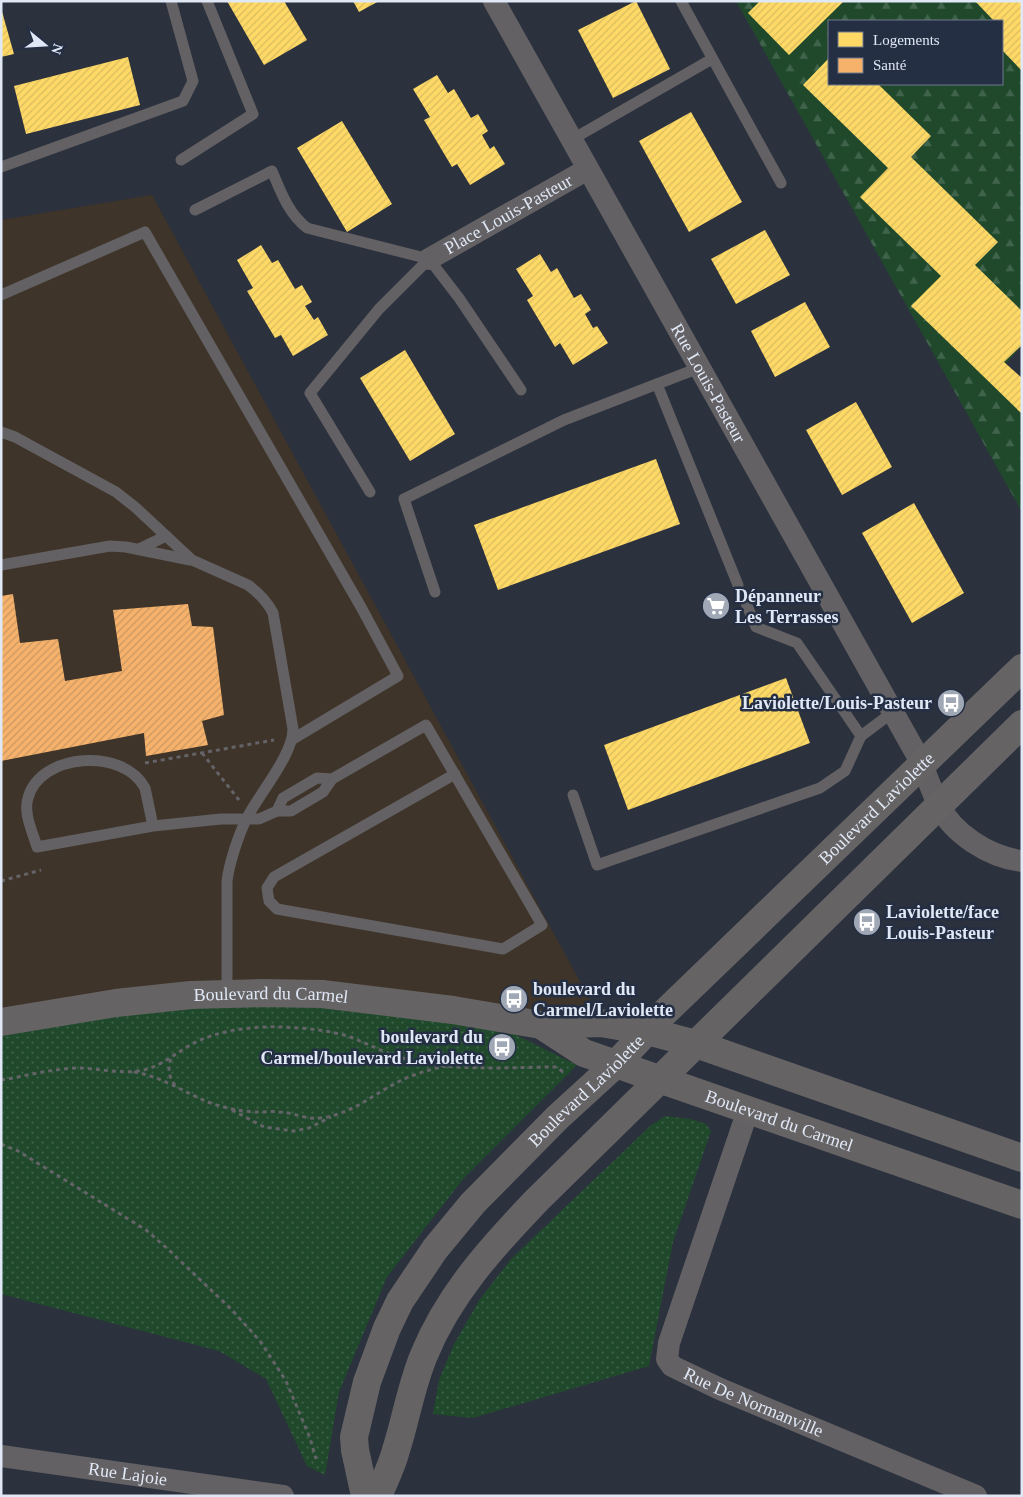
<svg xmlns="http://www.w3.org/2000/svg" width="1023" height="1497" viewBox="0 0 1023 1497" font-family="'Times New Roman',serif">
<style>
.medical{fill:#3e3429}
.grass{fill:url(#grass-dots)}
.forest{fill:url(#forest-firs);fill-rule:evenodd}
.homes{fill:url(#homes-hatch)}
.health{fill:url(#health-hatch)}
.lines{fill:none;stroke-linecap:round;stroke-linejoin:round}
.path{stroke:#646368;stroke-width:3;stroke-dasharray:4 4;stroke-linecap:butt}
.lane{stroke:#636164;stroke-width:11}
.street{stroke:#636164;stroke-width:22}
.secondary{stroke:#666365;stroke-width:28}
.labels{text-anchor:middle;stroke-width:5;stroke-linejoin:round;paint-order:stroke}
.street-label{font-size:18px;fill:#e0e8f6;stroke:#242f44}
.poi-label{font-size:18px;font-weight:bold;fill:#e0e8f6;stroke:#242f44;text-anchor:start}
</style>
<defs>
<pattern id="grass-dots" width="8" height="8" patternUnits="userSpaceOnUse" patternTransform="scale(1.25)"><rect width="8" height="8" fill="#20492c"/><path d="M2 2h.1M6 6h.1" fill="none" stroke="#40634b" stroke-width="1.8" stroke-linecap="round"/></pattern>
<pattern id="forest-firs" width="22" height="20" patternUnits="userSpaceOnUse" patternTransform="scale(1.25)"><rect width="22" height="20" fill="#20492c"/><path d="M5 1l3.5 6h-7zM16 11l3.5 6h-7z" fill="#40634b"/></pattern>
<pattern id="homes-hatch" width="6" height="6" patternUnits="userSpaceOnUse" patternTransform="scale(1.25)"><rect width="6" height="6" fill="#ffd966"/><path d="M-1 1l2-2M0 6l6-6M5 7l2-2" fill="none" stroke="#d9bc60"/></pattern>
<pattern id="health-hatch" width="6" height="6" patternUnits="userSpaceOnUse" patternTransform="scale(1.25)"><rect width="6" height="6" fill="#f6b26b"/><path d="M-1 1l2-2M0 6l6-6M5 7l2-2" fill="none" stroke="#c99763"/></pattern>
</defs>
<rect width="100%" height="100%" fill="#2b313d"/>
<path class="medical" d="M 152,195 L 596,1011 L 494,1009 L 1,1020 L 1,220 Z"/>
<g class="grass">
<path d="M 309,1002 L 486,1020 L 577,1065 L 464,1178 L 387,1277 L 339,1392 L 325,1475 L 307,1466 L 266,1379 L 219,1351 L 1,1294 L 1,1034 L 203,1003 Z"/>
<path d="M 665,1116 L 691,1119 L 706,1124 L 711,1131 L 673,1242 L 649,1366 L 473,1418 L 433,1414 L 439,1380 L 454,1344 L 480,1299 L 511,1259 L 650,1126 Z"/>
</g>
<path class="forest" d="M 736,1 L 1022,1 L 1022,345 L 1005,365 L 1022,382 L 1022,512 ZM 829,21 L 1002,21 L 1002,84 L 829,84 Z"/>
<g class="homes">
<path d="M 227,1 L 284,1 L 307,40 L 264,65 Z"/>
<path d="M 353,1 L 379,1 L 359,12 Z"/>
<path d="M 636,1 L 670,69 L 613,98 L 578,30 Z"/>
<path d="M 760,1 L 844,1 L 789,55 L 748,13 Z"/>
<path d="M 975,1 L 1022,1 L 1022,71 L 1002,50 L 1002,21 L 994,21 Z"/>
<path d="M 1,8 L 14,54 L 1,57 Z"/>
<path d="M 128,57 L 140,105 L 26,134 L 14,86 Z"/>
<path d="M 829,58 L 829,84 L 878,84 L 931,136 L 911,157 L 998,242 L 975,265 L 1022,311 L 1022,345 L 1004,362 L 1022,378 L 1022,414 L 911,306 L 941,276 L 860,197 L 888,168 L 803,85 Z"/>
<path d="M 437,75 L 448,93 L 454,89 L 471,118 L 478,114 L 488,131 L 482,135 L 490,149 L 494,146 L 505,164 L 470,185 L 457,164 L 452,167 L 424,120 L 430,117 L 413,89 Z"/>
<path d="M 691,112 L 742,202 L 689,232 L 639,141 Z"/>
<path d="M 342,121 L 392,204 L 347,232 L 297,148 Z"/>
<path d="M 765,230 L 790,275 L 736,304 L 711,259 Z"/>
<path d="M 261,245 L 272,263 L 278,260 L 295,289 L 302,285 L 312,302 L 305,306 L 314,320 L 318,317 L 328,335 L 293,356 L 281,335 L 275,338 L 247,291 L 253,288 L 237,260 Z"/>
<path d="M 540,254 L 551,272 L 557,268 L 574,298 L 581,294 L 591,310 L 585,314 L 593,328 L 597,326 L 608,343 L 573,365 L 560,343 L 555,347 L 527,300 L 533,296 L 516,269 Z"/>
<path d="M 805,302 L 830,347 L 775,377 L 751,331 Z"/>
<path d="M 405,350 L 455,434 L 410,461 L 360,378 Z"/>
<path d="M 856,402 L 892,467 L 842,495 L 806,430 Z"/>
<path d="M 656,459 L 680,524 L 498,590 L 474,525 Z"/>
<path d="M 914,503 L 964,593 L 912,623 L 862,533 Z"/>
<path d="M 786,678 L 810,743 L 628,810 L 604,745 Z"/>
</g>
<path class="health" d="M 13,594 L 20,643 L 58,639 L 65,681 L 122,671 L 113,610 L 188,604 L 192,626 L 213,627 L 224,715 L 202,721 L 208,745 L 146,756 L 144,733 L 1,761 L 1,596 Z"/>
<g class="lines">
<g class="path">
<path d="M 202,753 L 239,800"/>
<path d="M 145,763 L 274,740"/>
<path d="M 1,881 L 41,870"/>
<path d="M 171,1059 C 167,1067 169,1078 175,1085"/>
<path d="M 134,1072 C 160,1076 184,1092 208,1102 C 224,1108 243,1112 260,1112 C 266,1112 273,1111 279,1112 C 293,1112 307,1120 320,1118 C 350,1115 371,1096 396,1083 C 411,1075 428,1070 446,1066"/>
<path d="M 1,1080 C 26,1076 51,1069 76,1068 C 98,1068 123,1075 144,1070 C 163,1065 177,1052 194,1043 C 219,1030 254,1026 282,1027 C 305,1028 329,1030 350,1037 C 369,1044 386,1054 406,1059 C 454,1072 507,1067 557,1067 L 563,1072"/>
<path d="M 232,1110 L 264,1127 L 294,1131 L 309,1128 L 331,1117"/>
<path d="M 1,1144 L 18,1151 L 146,1230 L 170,1251 L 232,1310 L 260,1341 L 286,1381 L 310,1438 L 316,1459"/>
</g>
<g class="lane">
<path d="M 681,1 L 781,183"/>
<path d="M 571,140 L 712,59"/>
<path d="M 181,160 L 253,114 L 207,1"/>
<path d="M 1,167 L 183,101 L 193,81 L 171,1"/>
<path d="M 195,210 L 272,171 C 281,192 288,213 307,228 L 429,259 L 459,298 L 521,390"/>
<path d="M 1,295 L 145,232 L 361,607 L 398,676 L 293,739"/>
<path d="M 699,368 L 657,384 L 738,585"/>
<path d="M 1,432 L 15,437 L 116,492 L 135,507 L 192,560 L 248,585 C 259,593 267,601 273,613 L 293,729 C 293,755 259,794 247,818 C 239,833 229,864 227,881 L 227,993"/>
<path d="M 370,492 L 310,393 L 379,309 L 429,259"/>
<path d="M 139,549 L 166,536"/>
<path d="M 1,565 L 110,546 L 126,547 L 190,560"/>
<path d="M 435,592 L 404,499 L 564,420 L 657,384"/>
<path d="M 743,596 L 756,627 L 797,643 L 861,736"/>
<path d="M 573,795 L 597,865 L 820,788 L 845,771 L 861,736 L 893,712"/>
<path d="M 277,811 L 283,798 L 317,778 L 332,779"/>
<path d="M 153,826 L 145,788 C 123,747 40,753 28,798 C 23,813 33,833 37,847 L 153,826 L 221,819 L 259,819 L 277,811 L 291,811 L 323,792 L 332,779 L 426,725 L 542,925 L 503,949 L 277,909 L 269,901 L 267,888 L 274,877 L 455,774"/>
</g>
<g class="street">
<path id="s1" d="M 494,1 L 922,764 C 927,777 932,791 938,804 C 953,834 989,857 1022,861"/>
<path id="s2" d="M 429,259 L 588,169"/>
<path id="s3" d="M 748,1110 L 669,1343 L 667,1359 L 672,1366 L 678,1369 L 720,1389 L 976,1496"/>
<path id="s4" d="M 1,1456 L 283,1496"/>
</g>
<g class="secondary">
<path id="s5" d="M 1,1022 L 116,1003 L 191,995 L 261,993 L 322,994 L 453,1010 L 541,1025 L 601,1023 L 647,1031 L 696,1044 L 1022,1158"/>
<path id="s6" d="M 541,1025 L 584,1053 L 1022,1205"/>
<path id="s7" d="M 365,1496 L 355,1450 L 354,1437 L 367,1382 L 387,1328 L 400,1301 L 435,1249 L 473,1203 L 558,1117 L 616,1064 L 661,1016 L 1022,668"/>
<path d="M 378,1496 C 384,1481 392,1466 396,1450 C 406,1419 411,1386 424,1355 C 449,1294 492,1247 537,1200 L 1022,724"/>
</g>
</g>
<defs>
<symbol id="supermarket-disc" viewBox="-11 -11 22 22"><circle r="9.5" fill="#a1a8b5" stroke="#242f44"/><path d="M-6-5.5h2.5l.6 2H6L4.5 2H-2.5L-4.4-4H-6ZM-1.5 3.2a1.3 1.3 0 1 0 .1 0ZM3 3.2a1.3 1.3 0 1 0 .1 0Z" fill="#fff"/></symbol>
<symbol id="bus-disc" viewBox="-11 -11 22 22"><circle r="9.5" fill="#a1a8b5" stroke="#242f44"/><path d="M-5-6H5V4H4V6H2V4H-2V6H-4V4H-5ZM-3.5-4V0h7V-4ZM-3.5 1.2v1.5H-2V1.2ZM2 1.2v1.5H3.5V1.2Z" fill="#fff"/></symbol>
</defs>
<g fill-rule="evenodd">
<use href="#supermarket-disc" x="700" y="590" width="32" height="32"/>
<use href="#bus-disc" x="935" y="687" width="32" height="32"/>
<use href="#bus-disc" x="851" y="906" width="32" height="32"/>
<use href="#bus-disc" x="498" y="983" width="32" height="32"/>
<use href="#bus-disc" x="486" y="1031" width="32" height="32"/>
</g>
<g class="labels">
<g class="street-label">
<text dy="6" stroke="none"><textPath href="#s2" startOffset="91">Place Louis-Pasteur</textPath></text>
<text dy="6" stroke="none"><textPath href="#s1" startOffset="438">Rue Louis-Pasteur</textPath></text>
<text dy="6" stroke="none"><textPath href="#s7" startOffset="891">Boulevard Laviolette</textPath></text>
<text dy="6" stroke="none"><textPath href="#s5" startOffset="272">Boulevard du Carmel</textPath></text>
<text dy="6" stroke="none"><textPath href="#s7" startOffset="486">Boulevard Laviolette</textPath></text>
<text dy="6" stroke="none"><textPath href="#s6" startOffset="258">Boulevard du Carmel</textPath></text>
<text dy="6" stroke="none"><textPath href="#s3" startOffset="360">Rue De Normanville</textPath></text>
<text dy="6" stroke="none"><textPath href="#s4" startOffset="128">Rue Lajoie</textPath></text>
</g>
<g class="poi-label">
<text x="735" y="602">Dépanneur<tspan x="735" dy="21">Les Terrasses</tspan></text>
<text x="932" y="709" text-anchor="end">Laviolette/Louis-Pasteur</text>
<text x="886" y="918">Laviolette/face<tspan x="886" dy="21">Louis-Pasteur</tspan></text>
<text x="533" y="995">boulevard du<tspan x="533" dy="21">Carmel/Laviolette</tspan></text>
<text x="483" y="1043" text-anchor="end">boulevard du<tspan x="483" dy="21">Carmel/boulevard Laviolette</tspan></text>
</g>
</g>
<rect width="1023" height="1497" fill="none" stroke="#e0e8f6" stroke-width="5"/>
<rect x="828" y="20" width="175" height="65" fill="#242f44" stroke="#6f798b"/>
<rect x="838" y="32" width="25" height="15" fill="#ffd966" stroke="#6f798b"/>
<text x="873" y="45" font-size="15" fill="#e0e8f6">Logements</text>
<rect x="838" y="58" width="25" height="15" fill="#f6b26b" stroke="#6f798b"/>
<text x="873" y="70" font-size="15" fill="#e0e8f6">Santé</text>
<g transform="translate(45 45) rotate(108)" stroke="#242f44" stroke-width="4" paint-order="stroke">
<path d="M0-4L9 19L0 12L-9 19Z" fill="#e0e8f6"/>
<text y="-8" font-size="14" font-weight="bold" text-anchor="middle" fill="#e0e8f6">N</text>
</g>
</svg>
